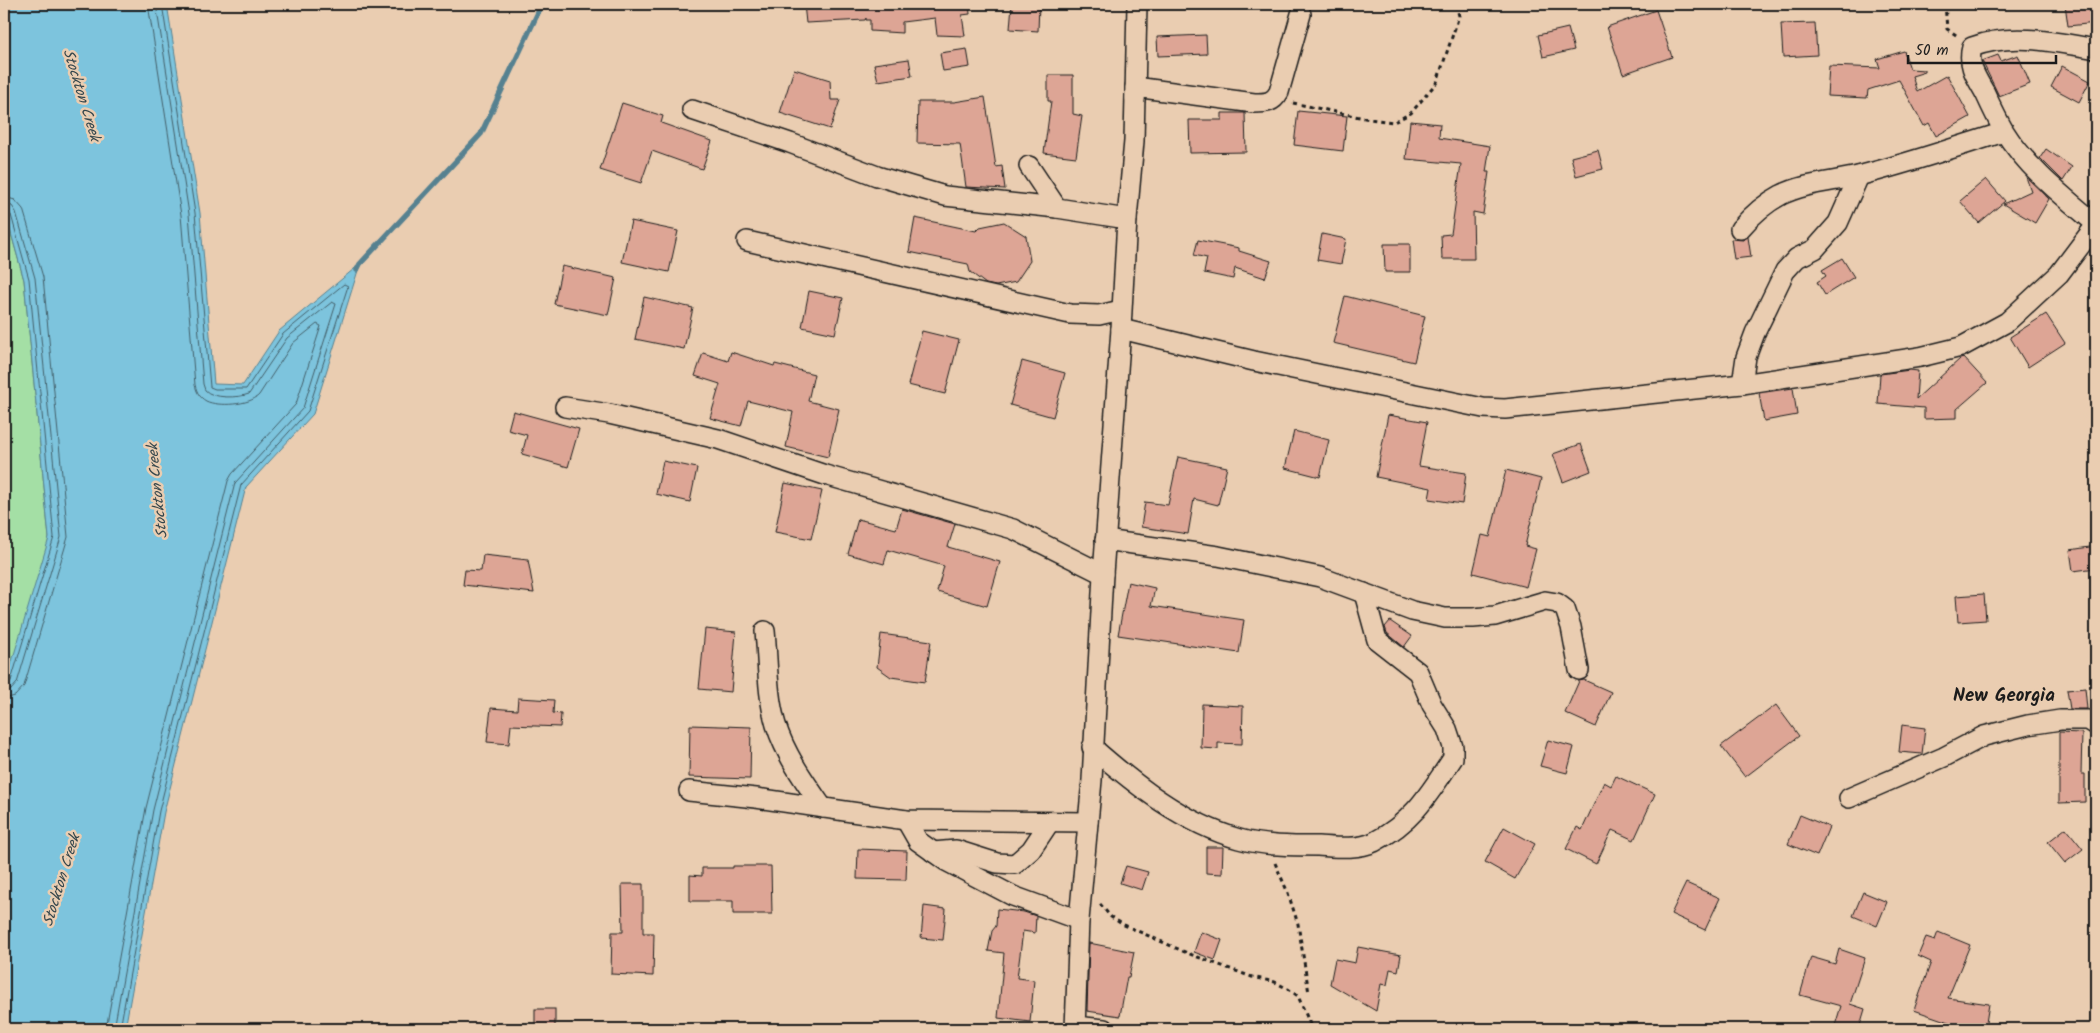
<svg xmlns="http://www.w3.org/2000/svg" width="2100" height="1033" viewBox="0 0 2100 1033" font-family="Kalam,sans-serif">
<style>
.green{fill:#a4dfa5;stroke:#607e60}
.water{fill:#7dc4dd;stroke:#568190}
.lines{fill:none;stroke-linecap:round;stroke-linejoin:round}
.shore{stroke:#435f69;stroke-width:1}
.stream{stroke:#568190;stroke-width:5.5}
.building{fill:#dda595;stroke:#1c1c1c}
.minor-casing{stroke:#1c1c1c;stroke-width:22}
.path{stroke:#1c1c1c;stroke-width:3;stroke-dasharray:4 4;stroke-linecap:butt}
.minor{stroke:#eacdb1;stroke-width:19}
.labels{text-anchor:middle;stroke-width:5;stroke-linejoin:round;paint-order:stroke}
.water-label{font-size:15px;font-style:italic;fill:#34464c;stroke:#eacdb1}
.district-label{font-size:19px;font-weight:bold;fill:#1c1c1c;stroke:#eacdb1}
</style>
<rect width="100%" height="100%" fill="#eacdb1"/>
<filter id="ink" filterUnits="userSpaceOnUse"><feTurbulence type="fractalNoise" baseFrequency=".02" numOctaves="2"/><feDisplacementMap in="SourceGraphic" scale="10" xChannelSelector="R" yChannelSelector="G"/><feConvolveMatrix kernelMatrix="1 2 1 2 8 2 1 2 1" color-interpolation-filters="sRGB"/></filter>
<g filter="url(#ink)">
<path class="green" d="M 4,208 L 24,280 L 49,538 L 4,735 Z"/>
<path class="water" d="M 4,4 L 167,4 L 200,213 L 214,384 L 243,385 L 279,331 L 360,264 L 313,414 L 246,487 L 164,812 L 125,1029 L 4,1029 L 4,688 L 49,538 L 24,280 L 4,208 Z"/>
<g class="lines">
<g class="shore">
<path d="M 4,197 L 15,200 L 23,209 L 43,277 L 68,537 L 24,686 L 15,696 L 4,699"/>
<path d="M 4,204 L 12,206 L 16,212 L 35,278 L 61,537 L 17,683 L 11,690 L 4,692"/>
<path d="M 4,211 L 8,212 L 11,215 L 29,279 L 54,537 L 11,681 L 8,685 L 4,685"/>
<path d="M 106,1029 L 146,808 L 228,481 L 232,474 L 296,404 L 321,326 L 317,324 L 293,343 L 259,395 C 250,405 218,407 206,401 C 199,397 197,392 195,385 L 181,215 L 148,4"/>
<path d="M 114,1029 L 153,810 L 235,483 L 303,408 L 336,304 L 332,302 L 287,338 L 249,394 C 238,398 213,399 205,390 L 203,384 L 189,214 L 156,4"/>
<path d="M 120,1029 L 159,811 L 241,485 L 308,411 L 348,286 L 344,284 L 283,334 L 246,389 L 215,389 L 210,387 L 195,213 L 162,4"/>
</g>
<path class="stream" d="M 357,270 L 360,264 L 481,134 L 542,4"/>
</g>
<g class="building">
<path d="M 804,4 L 969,4 L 970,14 L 962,15 L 965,36 L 937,35 L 935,18 L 902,22 L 902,33 L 870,31 L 870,20 L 866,20 L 866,18 L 865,20 L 806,23 Z"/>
<path d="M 1012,4 L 1039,4 L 1038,31 L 1010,29 Z"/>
<path d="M 2065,4 L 2096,4 L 2096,23 L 2068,26 Z"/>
<path d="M 1656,10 L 1672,57 L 1623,74 L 1607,27 Z"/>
<path d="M 1815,23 L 1817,55 L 1783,57 L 1781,24 Z"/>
<path d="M 1568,28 L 1574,50 L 1543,57 L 1538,35 Z"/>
<path d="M 1206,35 L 1207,54 L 1158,56 L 1157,37 Z"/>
<path d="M 967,49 L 970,67 L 943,71 L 940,53 Z"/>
<path d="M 1904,51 L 1910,69 L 1925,70 L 1925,72 L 1912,76 L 1917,92 L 1947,75 L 1970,117 L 1936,136 L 1929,123 L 1924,126 L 1899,80 L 1868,90 L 1867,98 L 1827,96 L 1829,66 L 1880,68 L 1877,59 Z"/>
<path d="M 1998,55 L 2001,61 L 2018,55 L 2030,84 L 1999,96 L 1982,61 Z"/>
<path d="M 909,59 L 912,76 L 878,81 L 874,64 Z"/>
<path d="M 2062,66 L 2090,81 L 2079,102 L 2051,87 Z"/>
<path d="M 794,69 L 830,80 L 831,100 L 840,100 L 830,129 L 780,113 Z"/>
<path d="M 1048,75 L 1073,75 L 1073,114 L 1082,116 L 1076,157 L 1044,153 L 1051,101 L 1048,101 Z"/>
<path d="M 985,97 L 996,167 L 1002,166 L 1005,189 L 966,187 L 960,144 L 917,143 L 918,102 L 954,102 Z"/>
<path d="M 622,103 L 663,116 L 661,123 L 712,141 L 702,169 L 652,151 L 641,183 L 600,170 Z"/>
<path d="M 1298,111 L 1347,116 L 1343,151 L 1294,145 Z"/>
<path d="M 1222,113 L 1245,113 L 1246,152 L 1190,153 L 1189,120 L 1222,120 Z"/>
<path d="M 1410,121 L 1440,124 L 1439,138 L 1490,146 L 1486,172 L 1489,172 L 1483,214 L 1473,212 L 1474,259 L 1442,259 L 1441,235 L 1451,234 L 1461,164 L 1406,159 Z"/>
<path d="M 2046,149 L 2072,167 L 2063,181 L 2040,158 Z"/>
<path d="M 1598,150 L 1603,169 L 1576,176 L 1571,157 Z"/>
<path d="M 2026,177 L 2049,199 L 2035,223 L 2003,204 L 2031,191 Z"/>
<path d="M 1986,179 L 2005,201 L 1979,223 L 1960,201 Z"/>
<path d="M 915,218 L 976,231 L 980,227 L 1004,222 L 1026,236 L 1030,261 L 1016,282 L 996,286 L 986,284 L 970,272 L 968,264 L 909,252 Z"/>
<path d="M 631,221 L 678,231 L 669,272 L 622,262 Z"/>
<path d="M 1322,234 L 1346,239 L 1341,264 L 1317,260 Z"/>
<path d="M 1748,237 L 1751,257 L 1734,259 L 1731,239 L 1743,240 Z"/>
<path d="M 1198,240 L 1239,248 L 1239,251 L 1271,261 L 1265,278 L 1235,268 L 1233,279 L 1204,273 L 1207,258 L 1194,255 Z"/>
<path d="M 1384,244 L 1410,244 L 1410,272 L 1385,272 Z"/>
<path d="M 1842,258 L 1854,277 L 1825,295 L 1817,282 L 1826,276 L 1822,270 Z"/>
<path d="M 562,266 L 616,278 L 608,315 L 554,304 Z"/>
<path d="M 809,291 L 843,298 L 835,334 L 802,327 Z"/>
<path d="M 1345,296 L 1425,316 L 1414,362 L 1333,343 Z"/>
<path d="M 644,297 L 693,308 L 684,349 L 635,339 Z"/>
<path d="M 2046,314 L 2065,343 L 2028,367 L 2010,337 Z"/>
<path d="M 922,331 L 959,340 L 945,394 L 908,385 Z"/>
<path d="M 731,352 L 774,366 L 775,364 L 814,374 L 808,401 L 839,409 L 828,457 L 786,447 L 793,412 L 748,401 L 741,426 L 710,418 L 720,384 L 695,376 L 703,353 L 728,361 Z"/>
<path d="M 1964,358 L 1987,383 L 1957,409 L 1957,418 L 1924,419 L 1924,408 L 1878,404 L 1880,374 L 1910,370 L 1918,371 L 1916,399 L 1960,359 Z"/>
<path d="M 1022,361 L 1065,373 L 1053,417 L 1010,405 Z"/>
<path d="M 1793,388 L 1797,415 L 1764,421 L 1759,393 Z"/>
<path d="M 513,411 L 579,429 L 568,467 L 522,454 L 527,435 L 508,430 Z"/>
<path d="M 1388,415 L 1427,422 L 1419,466 L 1466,473 L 1462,504 L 1429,499 L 1431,488 L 1376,477 Z"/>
<path d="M 1294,431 L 1329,440 L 1320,477 L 1285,468 Z"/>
<path d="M 1581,444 L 1591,471 L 1563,482 L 1553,454 Z"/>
<path d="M 1178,457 L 1227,467 L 1218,505 L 1194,499 L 1188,534 L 1141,527 L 1145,502 L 1168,505 Z"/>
<path d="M 663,461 L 697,468 L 690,502 L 656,494 Z"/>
<path d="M 1506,470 L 1541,479 L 1525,546 L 1536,549 L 1526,587 L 1473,573 L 1482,535 L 1490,537 Z"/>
<path d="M 785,483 L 822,491 L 811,539 L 775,532 Z"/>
<path d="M 902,509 L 955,524 L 948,547 L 1000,562 L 987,606 L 937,592 L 944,566 L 888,550 L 884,564 L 848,554 L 858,519 L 896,529 Z"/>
<path d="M 2096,546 L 2096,568 L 2073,571 L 2070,550 Z"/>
<path d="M 483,555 L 528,560 L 534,593 L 463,585 L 465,570 L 481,571 Z"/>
<path d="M 1128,582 L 1155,588 L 1151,606 L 1244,620 L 1239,653 L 1118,635 Z"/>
<path d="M 1984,594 L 1986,620 L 1958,622 L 1956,596 Z"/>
<path d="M 1390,621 L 1412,636 L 1404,647 L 1387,633 L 1385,627 Z"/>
<path d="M 705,629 L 736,632 L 731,692 L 699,689 Z"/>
<path d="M 881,634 L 931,641 L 925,682 L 891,677 L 877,667 Z"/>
<path d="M 1584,680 L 1611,692 L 1596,727 L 1565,713 L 1579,681 Z"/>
<path d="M 2085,688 L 2087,709 L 2070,709 L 2067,690 Z"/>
<path d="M 518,698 L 554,700 L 553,713 L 561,714 L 560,727 L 511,725 L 509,744 L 487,742 L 491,708 L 517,710 Z"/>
<path d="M 1202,704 L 1243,706 L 1242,744 L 1218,743 L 1218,749 L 1201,748 Z"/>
<path d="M 1776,705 L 1799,736 L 1745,777 L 1721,746 Z"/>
<path d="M 690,725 L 751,727 L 750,779 L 689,777 Z"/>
<path d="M 1902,725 L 1925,728 L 1922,754 L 1899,752 Z"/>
<path d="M 2059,732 L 2082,733 L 2081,774 L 2085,774 L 2085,802 L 2059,803 Z"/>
<path d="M 1548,740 L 1574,747 L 1567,773 L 1540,766 Z"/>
<path d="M 1616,776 L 1655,794 L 1634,840 L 1612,830 L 1596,864 L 1566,849 L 1577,827 L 1582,830 L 1604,782 L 1611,786 Z"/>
<path d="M 1800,815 L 1829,827 L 1817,856 L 1788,844 Z"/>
<path d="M 1504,827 L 1535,844 L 1515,879 L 1485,862 Z"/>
<path d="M 2066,828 L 2083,849 L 2065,863 L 2048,842 Z"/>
<path d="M 1206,847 L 1223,847 L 1222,874 L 1206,873 Z"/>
<path d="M 858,849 L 907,851 L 906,880 L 857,879 Z"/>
<path d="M 733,866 L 771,866 L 772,914 L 733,914 L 733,901 L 690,901 L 690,875 L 702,876 L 702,868 L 733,868 Z"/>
<path d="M 1126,866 L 1148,872 L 1142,890 L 1120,883 Z"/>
<path d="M 1686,883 L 1720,898 L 1705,930 L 1671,914 Z"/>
<path d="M 622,884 L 643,884 L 643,933 L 654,933 L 653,976 L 611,974 L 612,932 L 623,932 Z"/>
<path d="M 1863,892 L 1887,902 L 1877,926 L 1853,916 Z"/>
<path d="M 924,906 L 946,909 L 943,940 L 921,938 Z"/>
<path d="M 997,909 L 1024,912 L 1036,916 L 1035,933 L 1023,931 L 1017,978 L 1034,980 L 1030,1022 L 998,1018 L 1004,953 L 988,951 L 992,931 L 996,926 Z"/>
<path d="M 1201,932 L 1222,940 L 1215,960 L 1194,952 Z"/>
<path d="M 1938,932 L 1970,945 L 1948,998 L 1989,1004 L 1985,1029 L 1956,1029 L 1957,1025 L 1914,1010 L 1931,962 L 1918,956 L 1926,937 L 1935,940 Z"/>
<path d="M 1089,943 L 1134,952 L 1129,977 L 1127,977 L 1120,1016 L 1087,1011 Z"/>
<path d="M 1358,947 L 1401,955 L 1398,971 L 1390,969 L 1387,985 L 1381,984 L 1376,1011 L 1330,984 L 1335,959 L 1355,963 Z"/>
<path d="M 1839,949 L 1865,958 L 1850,1004 L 1865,1009 L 1859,1029 L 1834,1029 L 1841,1006 L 1800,995 L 1811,957 L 1835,964 Z"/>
<rect x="535" y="1009" width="20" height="20"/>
</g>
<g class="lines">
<defs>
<g id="minor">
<path d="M 2096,49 C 2056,42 2011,32 1972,47 C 1967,65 1976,77 1985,93 C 1991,106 1997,119 2004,131 C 2027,168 2063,196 2096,224"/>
<path d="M 1135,99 L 1135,87 L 1254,103 C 1266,103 1273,103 1279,92 L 1301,14"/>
<path d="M 692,110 L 790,143 L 877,176 L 945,196 L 1057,208"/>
<path d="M 1029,166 L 1057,208 L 1127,219"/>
<path d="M 1740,229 C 1752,215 1764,204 1781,195 C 1805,183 1833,182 1858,176 C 1907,164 1956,147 2004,132"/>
<path d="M 747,241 L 1070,314 L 1099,315 L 1121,310"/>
<path d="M 1121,329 L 1254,361 L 1483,408 L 1505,409 L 1742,384 L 1920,357 L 1961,347 L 2007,322 L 2059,274 L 2096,225"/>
<path d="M 1742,384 L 1746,357 L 1755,333 L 1785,271 L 1797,258 L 1815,249 L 1838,223 L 1859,176"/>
<path d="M 565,407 L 609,414 L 718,439 L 825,475 L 1013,529 L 1103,574"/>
<path d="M 1105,540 L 1218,556 L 1320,577 L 1412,611 L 1445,618 L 1473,618 L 1495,616 L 1545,601 L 1557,603 L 1565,609 L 1571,627 L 1579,670"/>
<path d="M 765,631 C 768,662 767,695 776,725 C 786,756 805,782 823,808"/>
<path d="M 1092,747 C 1135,785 1183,823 1239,839 C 1264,846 1292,846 1318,846 C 1335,847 1357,850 1374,842 C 1413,822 1429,794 1453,758 L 1453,747 L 1447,729 L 1432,705 L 1418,672 L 1377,640 L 1364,593"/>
<path d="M 689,791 L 756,798 L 906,820 L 1088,822"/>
<path d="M 1849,798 L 1944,757 L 1984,736 L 2028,725 L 2060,720 L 2088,720 L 2096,725"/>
<path d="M 906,820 L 918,841 L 946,861 L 1013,896 L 1079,920"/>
<path d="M 933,852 L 956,850 L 997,863 L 1015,864 L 1031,850 L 1049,823"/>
<path d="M 1075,1026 L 1104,1029"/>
<path d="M 1075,1029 L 1079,920 L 1092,780 L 1103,574 L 1121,329 L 1127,219 L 1134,141 L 1137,4"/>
</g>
</defs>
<use href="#minor" class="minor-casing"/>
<g class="path">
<path d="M 1945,4 L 1947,29 L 1959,37"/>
<path d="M 1293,103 L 1369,119 L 1394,122 L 1411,113 L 1437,82 L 1459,16 L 1456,4"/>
<path d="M 1275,863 L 1288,893 L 1298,924 L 1309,993"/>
<path d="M 1100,904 L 1111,917 L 1122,924 L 1187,953 L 1252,977 L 1275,982 L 1288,989 L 1298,996 L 1312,1029"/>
</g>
<use href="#minor" class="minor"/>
</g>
</g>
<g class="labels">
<g class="water-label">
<text transform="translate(82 95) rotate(73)" y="5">Stockton Creek</text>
<text transform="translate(157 491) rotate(-96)" y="5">Stockton Creek</text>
<text transform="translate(61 880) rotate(-73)" y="5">Stockton Creek</text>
</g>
<g class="district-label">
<text x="2004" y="701">New Georgia</text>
</g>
</g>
<rect width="2100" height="1033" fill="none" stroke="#eacdb1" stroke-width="20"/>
<rect x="10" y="10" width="2080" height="1013" fill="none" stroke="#1c1c1c" stroke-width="2" filter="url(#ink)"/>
<path d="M1908 55v8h148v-8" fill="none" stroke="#1c1c1c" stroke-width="2.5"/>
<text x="1915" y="55" font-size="15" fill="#1c1c1c" stroke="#eacdb1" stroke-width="4" paint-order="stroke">50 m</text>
</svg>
